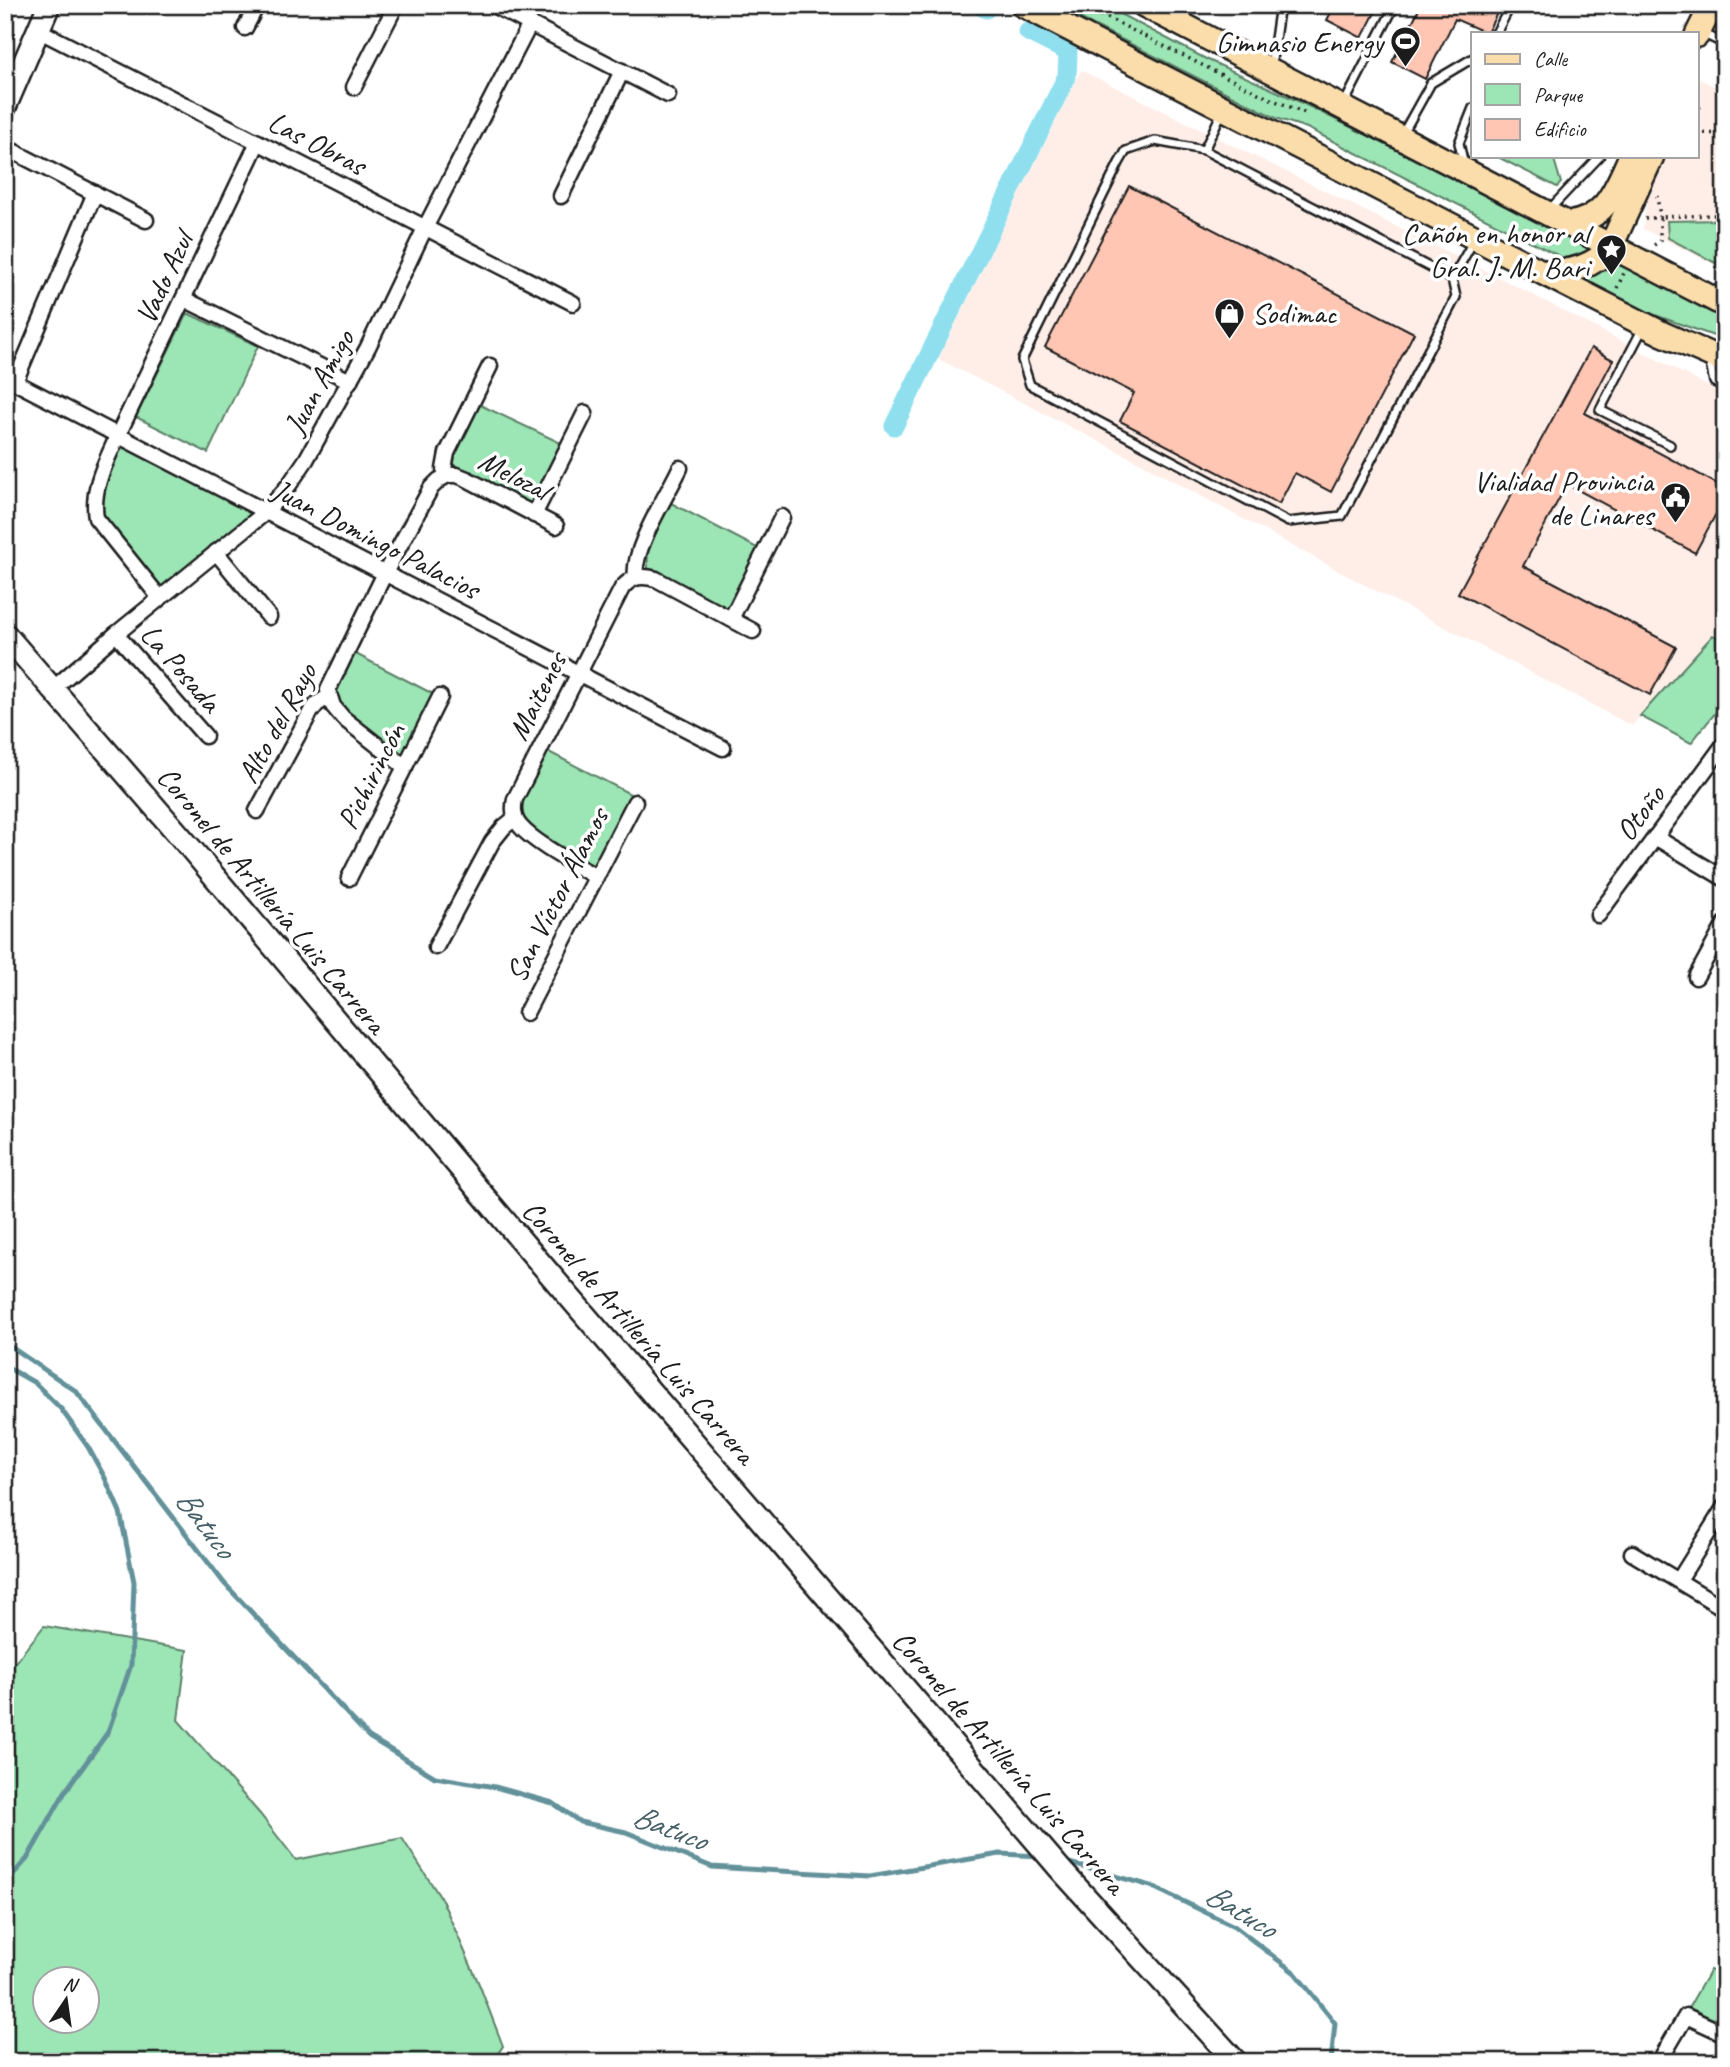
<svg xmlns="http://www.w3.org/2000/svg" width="1730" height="2067" viewBox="0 0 1730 2067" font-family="Caveat,sans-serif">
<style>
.built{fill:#ffeee8}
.green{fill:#9ce5b5;stroke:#5c8068;stroke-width:2;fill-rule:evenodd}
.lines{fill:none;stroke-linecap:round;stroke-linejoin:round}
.stream{stroke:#62919a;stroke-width:5}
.canal{stroke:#90dfee;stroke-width:19}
.building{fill:#ffc6b4;stroke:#1c1c1c;stroke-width:2}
.lane-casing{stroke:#1c1c1c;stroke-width:12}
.street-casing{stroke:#1c1c1c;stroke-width:19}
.secondary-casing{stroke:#1c1c1c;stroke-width:26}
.primary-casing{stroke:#1c1c1c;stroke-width:28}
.path{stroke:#1c1c1c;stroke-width:3.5;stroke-dasharray:2 5;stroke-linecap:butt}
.lane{stroke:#fff;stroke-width:7}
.street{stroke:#fff;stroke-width:14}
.secondary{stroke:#fff;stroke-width:21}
.primary{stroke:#fbddab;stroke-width:23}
.labels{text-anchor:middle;stroke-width:7;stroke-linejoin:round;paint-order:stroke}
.poi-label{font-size:30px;fill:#1c1c1c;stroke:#fff;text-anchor:end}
.street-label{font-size:30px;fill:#1c1c1c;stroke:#fff}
.water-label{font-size:32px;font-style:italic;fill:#456066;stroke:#fff}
</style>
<rect width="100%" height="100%" fill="#fff"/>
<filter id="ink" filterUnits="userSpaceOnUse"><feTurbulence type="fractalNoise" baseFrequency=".0143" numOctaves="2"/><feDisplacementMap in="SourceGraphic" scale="14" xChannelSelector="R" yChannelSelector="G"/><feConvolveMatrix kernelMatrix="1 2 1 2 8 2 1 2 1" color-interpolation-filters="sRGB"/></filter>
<g filter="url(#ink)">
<g class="built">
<path d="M 1081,70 L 1514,285 L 1725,395 L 1725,445 L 1713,466 L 1725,471 L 1725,620 L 1632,726 L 1344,574 L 1135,460 L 938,359 Z"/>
<path d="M 1700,79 L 1725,92 L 1725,270 L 1643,229 L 1647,198 L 1666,156 L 1697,156 L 1697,86 Z"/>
</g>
<g class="green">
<path d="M 1054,5 L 1103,5 L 1206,59 L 1298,101 L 1594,247 L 1567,260 L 1307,128 L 1276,118 Z"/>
<path d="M 1496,156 L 1553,156 L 1561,183 L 1557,187 Z"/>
<path d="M 1725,220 L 1725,268 L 1668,238 L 1667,221 Z"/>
<path d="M 1612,259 L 1725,317 L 1725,340 L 1613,300 L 1580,276 Z"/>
<path d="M 187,313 L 258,346 L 208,453 L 136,417 Z"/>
<path d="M 476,403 L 563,444 L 531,504 L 454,465 L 454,450 Z"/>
<path d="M 120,442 L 257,512 L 161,588 L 102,512 L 104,490 Z"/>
<path d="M 669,502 L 759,549 L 730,612 L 657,576 L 648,568 L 647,544 Z"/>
<path d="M 1713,635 L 1725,642 L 1725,701 L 1691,743 L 1640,716 Z"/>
<path d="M 350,651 L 437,696 L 404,762 L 346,716 L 333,697 Z"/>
<path d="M 545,750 L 634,796 L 595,871 L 523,824 L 519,806 Z"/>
<path d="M 44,1626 L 187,1650 L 178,1720 L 260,1814 L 296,1860 L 402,1838 L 442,1900 L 479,1984 L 503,2046 L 492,2062 L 5,2062 L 5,1675 ZM 46,1980 L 88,1980 L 88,2022 L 46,2022 Z"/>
<path d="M 1710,1970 L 1725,1977 L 1725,2030 L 1686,2012 Z"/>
</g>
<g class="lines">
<g class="stream">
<path d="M 5,1343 L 76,1391 L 224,1583 L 369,1737 L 435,1777 L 495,1787 L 553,1803 L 580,1822 L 626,1832 L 712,1867 L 870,1876 L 1000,1854 L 1042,1856"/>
<path d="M 5,1366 L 35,1383 L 61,1409 L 88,1447 L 105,1478 L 120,1512 L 134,1582 L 131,1665 L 108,1732 L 65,1792 L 27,1859 L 5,1883"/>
<path d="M 1062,1861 L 1151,1886 L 1234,1926 L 1295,1973 L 1335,2023 L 1331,2062"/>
</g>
<g class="canal">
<path d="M 979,5 L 986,9"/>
<path d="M 894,426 L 1067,76 L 1068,52 L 1028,32"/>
</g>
</g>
<g class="building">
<path d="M 1335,5 L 1379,5 L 1362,38 L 1327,20 Z"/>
<path d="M 1421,5 L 1501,5 L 1487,33 L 1455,19 L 1425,79 L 1392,62 Z"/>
<path d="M 1129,186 L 1414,333 L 1331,492 L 1295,473 L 1279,504 L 1120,421 L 1134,393 L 1045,347 Z"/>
<path d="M 1591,348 L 1613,360 L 1585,413 L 1725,488 L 1725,497 L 1695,553 L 1567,484 L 1523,566 L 1676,647 L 1650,695 L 1458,593 Z"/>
</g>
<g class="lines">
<defs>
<g id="lane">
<path d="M 1496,33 L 1511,5"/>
<path d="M 1702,33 L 1725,44"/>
<path d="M 1271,67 L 1279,11 L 1278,5"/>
<path d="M 1344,104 L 1395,5"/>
<path d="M 1402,135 L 1431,83 L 1473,58"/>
<path d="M 1155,141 L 1204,150 L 1452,279 L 1456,297 L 1342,516 L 1288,522 L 1030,385 L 1022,360 L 1119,163 L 1126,151 Z"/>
<path d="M 1204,150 L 1223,110"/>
<path d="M 1464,165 L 1459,143 L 1473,108"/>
<path d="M 1550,209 L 1600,156"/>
<path d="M 1452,279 L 1474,240"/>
<path d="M 1643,328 L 1600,410 L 1670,445"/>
<path d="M 1709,359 L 1714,382 L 1725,387"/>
</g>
<g id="street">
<path d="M 493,5 L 668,95"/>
<path d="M 245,28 L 257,5"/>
<path d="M 38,30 L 573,303"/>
<path d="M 354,87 L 396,5"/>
<path d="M 5,147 L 146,220"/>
<path d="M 561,196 L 622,71"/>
<path d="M 184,299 L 350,381"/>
<path d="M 5,377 L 723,748"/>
<path d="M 15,382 L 95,193"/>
<path d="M 448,475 L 457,475 L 467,479 L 556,526"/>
<path d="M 448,475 L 444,469 L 447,453 L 490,366"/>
<path d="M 534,515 L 585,413"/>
<path d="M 216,552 L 269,617"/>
<path d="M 636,577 C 631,551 668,494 680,468"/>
<path d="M 160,598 L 96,518 C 91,488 106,462 118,435 L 258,142"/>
<path d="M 731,619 L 782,517"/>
<path d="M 116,634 L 205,736"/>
<path d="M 54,688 L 116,634 L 266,512 L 289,485 L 306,460 L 368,347 L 425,228 L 530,24"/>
<path d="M 405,767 L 343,718 L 333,706 L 328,690 L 385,573 L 431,488 L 439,480 L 448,475"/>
<path d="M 257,811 L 310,713 L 317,704 L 328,697"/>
<path d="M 1655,837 L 1725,879"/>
<path d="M 596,877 C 576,865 534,843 520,826 C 513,818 513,808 515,799 L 622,588 C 632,576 642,575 656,579 L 753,631"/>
<path d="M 349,878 L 440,697"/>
<path d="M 1598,915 L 1725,743"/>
<path d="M 436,947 L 492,842 L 504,827 L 515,818"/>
<path d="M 1696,977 L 1725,924"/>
<path d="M 526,1013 L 635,802"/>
<path d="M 1632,1553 L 1725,1609"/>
<path d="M 1679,1580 L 1725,1506"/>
<path d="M 1659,2062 L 1686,2016 L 1725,2034"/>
</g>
<g id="secondary">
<path d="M 5,107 L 49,5"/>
<path d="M 5,634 L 193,851 L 530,1251 L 1060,1869 L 1236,2062"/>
</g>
<g id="primary">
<path d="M 1023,5 L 1569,286 L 1663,334 L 1725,361"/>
<path d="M 1144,5 L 1725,305"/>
<path d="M 1697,35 L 1712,5"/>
<path d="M 1568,224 C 1607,219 1616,188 1631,156"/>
<path d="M 1544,273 C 1570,272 1594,268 1611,246 L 1652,156"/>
</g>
</defs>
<use href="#lane" class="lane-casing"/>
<use href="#street" class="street-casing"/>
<use href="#secondary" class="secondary-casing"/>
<use href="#primary" class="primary-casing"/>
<g class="path">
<path d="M 1082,5 L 1266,97 L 1305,113"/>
<path d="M 1697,102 L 1701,104 L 1697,114"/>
<path d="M 1697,133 L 1725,134"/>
<path d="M 1645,219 L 1660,217 L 1657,196"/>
<path d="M 1654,245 L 1660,241 L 1660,217 L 1715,215"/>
<path d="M 1617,288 L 1624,273"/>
</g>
<use href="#lane" class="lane"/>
<use href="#street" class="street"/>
<use href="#secondary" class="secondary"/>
<use href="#primary" class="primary"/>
</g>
</g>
<defs>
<symbol id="stadium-pin" viewBox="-11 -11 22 30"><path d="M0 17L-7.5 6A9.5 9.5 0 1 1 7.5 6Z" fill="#1c1c1c" stroke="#fff"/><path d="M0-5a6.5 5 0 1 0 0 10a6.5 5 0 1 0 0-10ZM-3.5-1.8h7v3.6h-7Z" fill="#fff"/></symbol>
<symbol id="sight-pin" viewBox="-11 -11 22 30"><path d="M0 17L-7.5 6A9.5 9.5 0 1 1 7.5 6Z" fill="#1c1c1c" stroke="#fff"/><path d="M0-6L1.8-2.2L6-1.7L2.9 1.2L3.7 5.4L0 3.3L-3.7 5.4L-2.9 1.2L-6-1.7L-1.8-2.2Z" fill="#fff"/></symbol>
<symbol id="shop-pin" viewBox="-11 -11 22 30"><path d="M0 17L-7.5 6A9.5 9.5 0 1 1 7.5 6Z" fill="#1c1c1c" stroke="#fff"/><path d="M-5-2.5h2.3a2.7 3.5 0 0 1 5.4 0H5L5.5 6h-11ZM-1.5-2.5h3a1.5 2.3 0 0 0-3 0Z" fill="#fff"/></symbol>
<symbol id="civic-pin" viewBox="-11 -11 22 30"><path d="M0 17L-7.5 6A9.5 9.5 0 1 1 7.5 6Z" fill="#1c1c1c" stroke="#fff"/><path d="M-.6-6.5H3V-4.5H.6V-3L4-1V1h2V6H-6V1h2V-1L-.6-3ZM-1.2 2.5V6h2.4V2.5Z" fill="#fff"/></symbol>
</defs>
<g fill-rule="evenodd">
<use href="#stadium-pin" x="1388" y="24" width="35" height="47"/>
<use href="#sight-pin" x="1594" y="232" width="35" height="47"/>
<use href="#shop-pin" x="1212" y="296" width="35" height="47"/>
<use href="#civic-pin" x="1658" y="480" width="35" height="47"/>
</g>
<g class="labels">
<g class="poi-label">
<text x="1383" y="52">Gimnasio Energy</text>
<text x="1589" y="243">Cañón en honor al<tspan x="1589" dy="34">Gral. J. M. Bari</tspan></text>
<text x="1252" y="323" text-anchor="start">Sodimac</text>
<text x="1653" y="491">Vialidad Provincia<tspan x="1653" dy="34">de Linares</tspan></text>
</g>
<g class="street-label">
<text transform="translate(317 143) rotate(27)" y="10">Las Obras</text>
<text transform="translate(164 278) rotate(-65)" y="10">Vado Azul</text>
<text transform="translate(319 382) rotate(-61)" y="10">Juan Amigo</text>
<text transform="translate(514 475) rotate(27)" y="10">Melozal</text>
<text transform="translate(376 539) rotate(27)" y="10">Juan Domingo Palacios</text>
<text transform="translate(181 668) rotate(49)" y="10">La Posada</text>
<text transform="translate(537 696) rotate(-63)" y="10">Maitenes</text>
<text transform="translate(277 723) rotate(-61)" y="10">Alto del Rayo</text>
<text transform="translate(371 776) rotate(-63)" y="10">Pichirincón</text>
<text transform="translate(1640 813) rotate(-53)" y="10">Otoño</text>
<text transform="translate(557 895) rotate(-63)" y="10">San Víctor Álamos</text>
<text transform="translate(272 900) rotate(50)" y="10">Coronel de Artillería Luis Carrera</text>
<text transform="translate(639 1332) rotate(49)" y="10">Coronel de Artillería Luis Carrera</text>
<text transform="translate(1009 1762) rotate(49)" y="10">Coronel de Artillería Luis Carrera</text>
</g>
<g class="water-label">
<text transform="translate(206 1523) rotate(53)" y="11">Batuco</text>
<text transform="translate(670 1827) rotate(21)" y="11">Batuco</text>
<text transform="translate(1241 1910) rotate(31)" y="11">Batuco</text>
</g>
</g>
<rect width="1730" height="2067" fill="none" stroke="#fff" stroke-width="28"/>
<rect x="14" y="14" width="1702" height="2039" fill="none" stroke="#1c1c1c" stroke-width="2.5" filter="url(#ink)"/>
<rect x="1471" y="32" width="228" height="126" fill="#ffffff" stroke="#a4a4a4" stroke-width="2"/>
<rect x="1485" y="54" width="35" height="10" fill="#fbddab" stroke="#a4a4a4" stroke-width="2"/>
<text x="1534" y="66" font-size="21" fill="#1c1c1c">Calle</text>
<rect x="1485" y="84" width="35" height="21" fill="#9ce5b5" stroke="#a4a4a4" stroke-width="2"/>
<text x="1534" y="102" font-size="21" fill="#1c1c1c">Parque</text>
<rect x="1485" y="119" width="35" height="21" fill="#ffc6b4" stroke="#a4a4a4" stroke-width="2"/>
<text x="1534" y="136" font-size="21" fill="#1c1c1c">Edificio</text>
<g transform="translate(66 2000) rotate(13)"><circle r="33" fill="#ffffff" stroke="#a4a4a4" stroke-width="2"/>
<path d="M0-5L12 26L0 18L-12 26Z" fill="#1c1c1c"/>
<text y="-10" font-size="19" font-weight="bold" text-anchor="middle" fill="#1c1c1c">N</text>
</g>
</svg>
